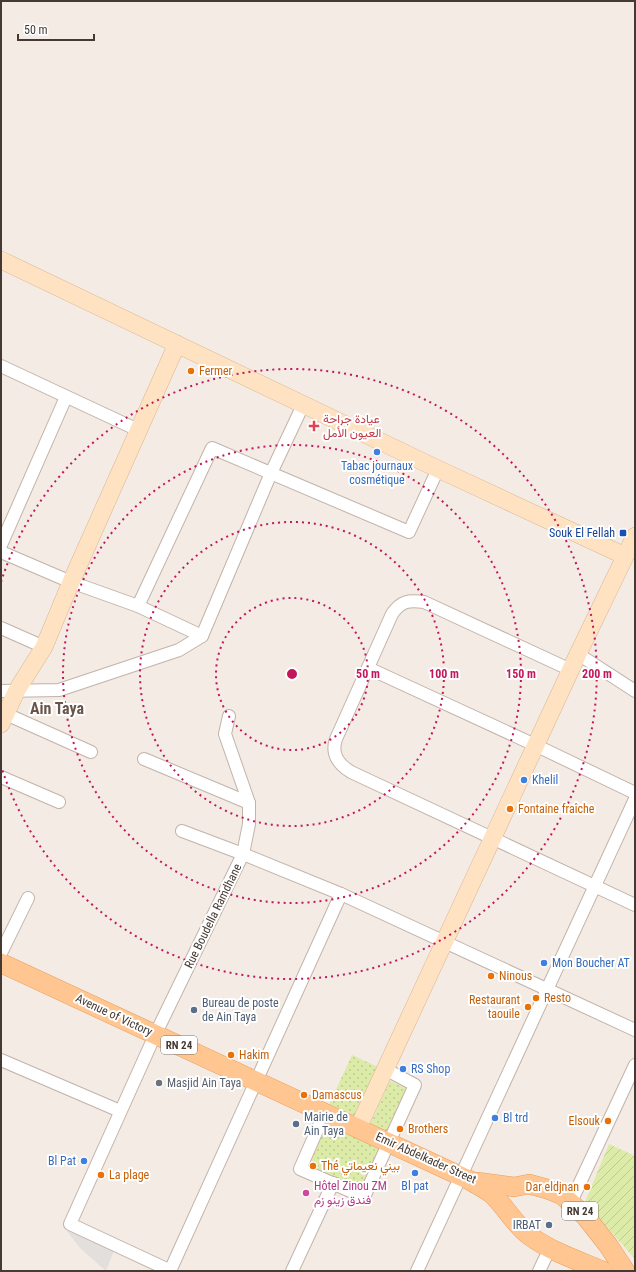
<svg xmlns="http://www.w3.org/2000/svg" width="636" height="1272" viewBox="0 0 636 1272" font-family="'Roboto Condensed',Vazirmatn,sans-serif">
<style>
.grass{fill:url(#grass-dots)}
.garden{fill:url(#garden-furrows)}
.parking{fill:#e3dfdc}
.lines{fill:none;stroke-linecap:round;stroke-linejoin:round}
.minor-casing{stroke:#c2b3a9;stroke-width:14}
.secondary-casing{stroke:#dab692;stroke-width:18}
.primary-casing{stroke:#eb9d59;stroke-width:20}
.minor{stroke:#fff;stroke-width:12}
.secondary{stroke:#ffe2c2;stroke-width:17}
.primary{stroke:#ffc691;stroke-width:19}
.ring{fill:none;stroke:#c2185b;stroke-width:2;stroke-dasharray:2 4}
.food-dot{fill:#e8710a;stroke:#fff;stroke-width:1.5}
.health-dot{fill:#e0444e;stroke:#fff;stroke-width:1.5}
.shop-dot{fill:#3f7fe0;stroke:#fff;stroke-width:1.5}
.transit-dot{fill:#1a4fb4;stroke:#fff;stroke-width:1.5}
.service-dot{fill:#5c6f8a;stroke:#fff;stroke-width:1.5}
.worship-dot{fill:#6b7280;stroke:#fff;stroke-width:1.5}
.hotel-dot{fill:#d1479c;stroke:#fff;stroke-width:1.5}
.labels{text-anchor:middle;stroke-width:4;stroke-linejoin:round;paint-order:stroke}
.shield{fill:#fff;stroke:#7d7570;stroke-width:1}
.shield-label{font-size:11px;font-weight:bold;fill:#453a33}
.food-label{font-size:12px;fill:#c56008;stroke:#fff;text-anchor:start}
.health-label{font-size:12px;fill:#be3a42;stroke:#fff;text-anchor:start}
.shop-label{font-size:12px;fill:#366cbe;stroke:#fff;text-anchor:start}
.transit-label{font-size:12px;fill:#164399;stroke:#fff;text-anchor:end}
.street-label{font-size:12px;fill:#453a33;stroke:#fff}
.service-label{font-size:12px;fill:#4e5e75;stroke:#fff;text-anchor:start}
.worship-label{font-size:12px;fill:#5b616d;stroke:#fff;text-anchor:start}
.hotel-label{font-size:12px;fill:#b23c85;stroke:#fff;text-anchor:start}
.district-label{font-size:16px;font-weight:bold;fill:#69554a;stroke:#fff}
.centre{fill:#c2185b;stroke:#fff;stroke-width:2}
.ring-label{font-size:12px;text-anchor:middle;font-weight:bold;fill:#c2185b;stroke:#fff;stroke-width:4;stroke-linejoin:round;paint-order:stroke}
</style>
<defs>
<pattern id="grass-dots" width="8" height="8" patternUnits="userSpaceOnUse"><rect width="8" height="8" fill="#ddeba9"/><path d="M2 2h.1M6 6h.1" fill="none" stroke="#bfca92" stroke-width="1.8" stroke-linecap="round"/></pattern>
<pattern id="garden-furrows" width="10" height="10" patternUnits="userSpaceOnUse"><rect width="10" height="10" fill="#ddeba9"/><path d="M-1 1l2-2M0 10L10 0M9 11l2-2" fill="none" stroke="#bfca92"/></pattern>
</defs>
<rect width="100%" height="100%" fill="#f3ebe4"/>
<g class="grass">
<path d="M 352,1055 L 378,1067 L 354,1121 L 327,1109 Z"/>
<path d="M 390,1081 L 411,1090 L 389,1139 L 368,1129 Z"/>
<path d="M 324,1121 L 383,1148 L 363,1193 L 304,1166 Z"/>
</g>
<path class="garden" d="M 609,1144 L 635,1156 L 635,1259 L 585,1202 Z"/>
<path class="parking" d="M 70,1226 L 115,1248 L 106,1271 L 80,1248 L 67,1231 Z"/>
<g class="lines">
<defs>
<g id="minor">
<path d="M 1,366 L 138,430"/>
<path d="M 1,545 L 66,397"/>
<path d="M 1,552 L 71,582 L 138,606 L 202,636"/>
<path d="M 138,606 L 212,448 L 409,532 L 438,469"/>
<path d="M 1,628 L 44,647"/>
<path d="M 578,654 L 635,691"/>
<path d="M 368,668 L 535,745 L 635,793"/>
<path d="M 571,670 L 424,602 C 408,600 401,601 392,614 L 336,739 C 331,754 338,764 351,772 L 635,905"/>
<path d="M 1,691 L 59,690 L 179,650 L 202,636 L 271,473 L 303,405"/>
<path d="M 6,714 L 91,752"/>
<path d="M 144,759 L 249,803"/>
<path d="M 1,777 L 59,802"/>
<path d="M 182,831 L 243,854 L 249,824 L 249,803 L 225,734 L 229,716"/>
<path d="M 1,953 L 28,898"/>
<path d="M 1,1060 L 120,1111"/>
<path d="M 325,1112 L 300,1169 L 364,1197 L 415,1085 L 385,1069"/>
<path d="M 571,1202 L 635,1065"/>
<path d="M 170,1271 L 341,894"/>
<path d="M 171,1271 L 70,1224 L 155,1035 L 243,854 L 341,894 L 635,1030"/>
<path d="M 292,1271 L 333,1183"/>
<path d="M 417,1271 L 635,799"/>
<path d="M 539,1271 L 550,1248"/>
</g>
<g id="secondary">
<path d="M 1,260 L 438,469 L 625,556"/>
<path d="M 1,724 L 17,690 L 44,647 L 71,582 L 177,344"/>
<path d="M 358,1128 L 578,654 L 635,536"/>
</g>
<g id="primary">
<path d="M 1,963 L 469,1180 C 477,1185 486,1189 493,1195 C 506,1208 515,1225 530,1236 C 552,1252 579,1261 603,1271"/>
<path d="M 477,1182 L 514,1187 L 529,1184 L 547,1189 L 562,1195 L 586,1217 L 608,1245 L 625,1271"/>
</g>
</defs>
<use href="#minor" class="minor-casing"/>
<use href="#secondary" class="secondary-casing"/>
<use href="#primary" class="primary-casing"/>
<use href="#minor" class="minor"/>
<use href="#secondary" class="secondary"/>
<use href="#primary" class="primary"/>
</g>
<g class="ring">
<circle cx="292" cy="674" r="76"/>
<circle cx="292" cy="674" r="152"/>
<circle cx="292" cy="674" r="229"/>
<path d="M1 582A305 305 0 1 1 1 766"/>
</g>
<g class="food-dot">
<circle cx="191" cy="371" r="4"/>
<circle cx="510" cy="809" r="4"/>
<circle cx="491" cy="976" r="4"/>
<circle cx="536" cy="998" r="4"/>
<circle cx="528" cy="1007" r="4"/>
<circle cx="231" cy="1055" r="4"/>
<circle cx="304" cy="1095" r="4"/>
<circle cx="608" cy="1121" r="4"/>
<circle cx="400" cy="1129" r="4"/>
<circle cx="313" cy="1166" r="4"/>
<circle cx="101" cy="1175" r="4"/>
<circle cx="587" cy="1187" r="4"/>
</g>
<path class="health-dot" d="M312 420h4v4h4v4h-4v4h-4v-4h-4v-4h4z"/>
<g class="shop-dot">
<circle cx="377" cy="452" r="4"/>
<circle cx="524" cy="780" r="4"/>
<circle cx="544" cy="963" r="4"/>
<circle cx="403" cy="1069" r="4"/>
<circle cx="495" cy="1118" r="4"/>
<circle cx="84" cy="1161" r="4"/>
<circle cx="415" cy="1173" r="4"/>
</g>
<rect class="transit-dot" x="619" y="529" width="8" height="8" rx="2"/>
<g class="service-dot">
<circle cx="194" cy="1010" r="4"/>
<circle cx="296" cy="1124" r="4"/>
<circle cx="549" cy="1225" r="4"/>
</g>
<circle class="worship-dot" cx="159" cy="1083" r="4"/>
<circle class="hotel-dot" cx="306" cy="1193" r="4"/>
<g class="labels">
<g class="shield">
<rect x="161" y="1036" width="36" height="18" rx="3"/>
<rect x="562" y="1202" width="36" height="18" rx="3"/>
</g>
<g class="shield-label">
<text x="179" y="1049">RN 24</text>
<text x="580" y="1215">RN 24</text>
</g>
<g class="food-label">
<text x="199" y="375">Fermer</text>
<text x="518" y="813">Fontaine fraîche</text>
<text x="499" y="980">Ninous</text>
<text x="544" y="1002">Resto</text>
<text x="520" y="1004" text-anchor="end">Restaurant<tspan x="520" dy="14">taouile</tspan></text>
<text x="239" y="1059">Hakim</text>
<text x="312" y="1099">Damascus</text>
<text x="600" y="1125" text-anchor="end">Elsouk</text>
<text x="408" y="1133">Brothers</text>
<text x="321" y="1170">Thé بيني نعيماتي</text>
<text x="109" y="1179">La plage</text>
<text x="579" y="1191" text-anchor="end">Dar eldjnan</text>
</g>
<g class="health-label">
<text x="323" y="423">عيادة جراحة<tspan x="323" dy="14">العيون الأمل</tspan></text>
</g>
<g class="shop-label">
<text x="377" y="470" text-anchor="middle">Tabac journaux<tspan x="377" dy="14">cosmétique</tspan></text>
<text x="532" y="784">Khelil</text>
<text x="552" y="967">Mon Boucher AT</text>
<text x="411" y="1073">RS Shop</text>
<text x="503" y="1122">Bl trd</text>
<text x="76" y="1165" text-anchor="end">Bl Pat</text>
<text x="415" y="1190" text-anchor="middle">Bl pat</text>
</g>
<g class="transit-label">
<text x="615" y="537">Souk El Fellah</text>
</g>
<g class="street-label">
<text transform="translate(213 916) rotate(-64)" y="4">Rue Boudella Ramdhane</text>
<text transform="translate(114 1015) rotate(25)" y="4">Avenue of Victory</text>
<text transform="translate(426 1158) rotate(24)" y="4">Emir Abdelkader Street</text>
</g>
<g class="service-label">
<text x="202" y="1007">Bureau de poste<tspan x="202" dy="14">de Ain Taya</tspan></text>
<text x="304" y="1121">Mairie de<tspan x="304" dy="14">Ain Taya</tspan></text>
<text x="541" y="1229" text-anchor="end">IRBAT</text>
</g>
<g class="worship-label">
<text x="167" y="1087">Masjid Ain Taya</text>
</g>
<g class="hotel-label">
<text x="314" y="1190">Hôtel Zinou ZM<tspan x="314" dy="14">فندق زينو زم</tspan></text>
</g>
<g class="district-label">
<text x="57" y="714">Ain Taya</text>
</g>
</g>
<circle cx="292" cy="674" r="6" class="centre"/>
<g class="ring-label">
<text x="368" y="678">50 m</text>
<text x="444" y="678">100 m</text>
<text x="521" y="678">150 m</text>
<text x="597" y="678">200 m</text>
</g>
<rect width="636" height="1272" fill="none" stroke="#453a33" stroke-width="4"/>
<path d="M18 34v6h76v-6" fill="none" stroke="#453a33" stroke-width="2"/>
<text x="24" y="34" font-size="12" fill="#453a33" stroke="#ffffff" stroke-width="3" paint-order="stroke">50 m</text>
</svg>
